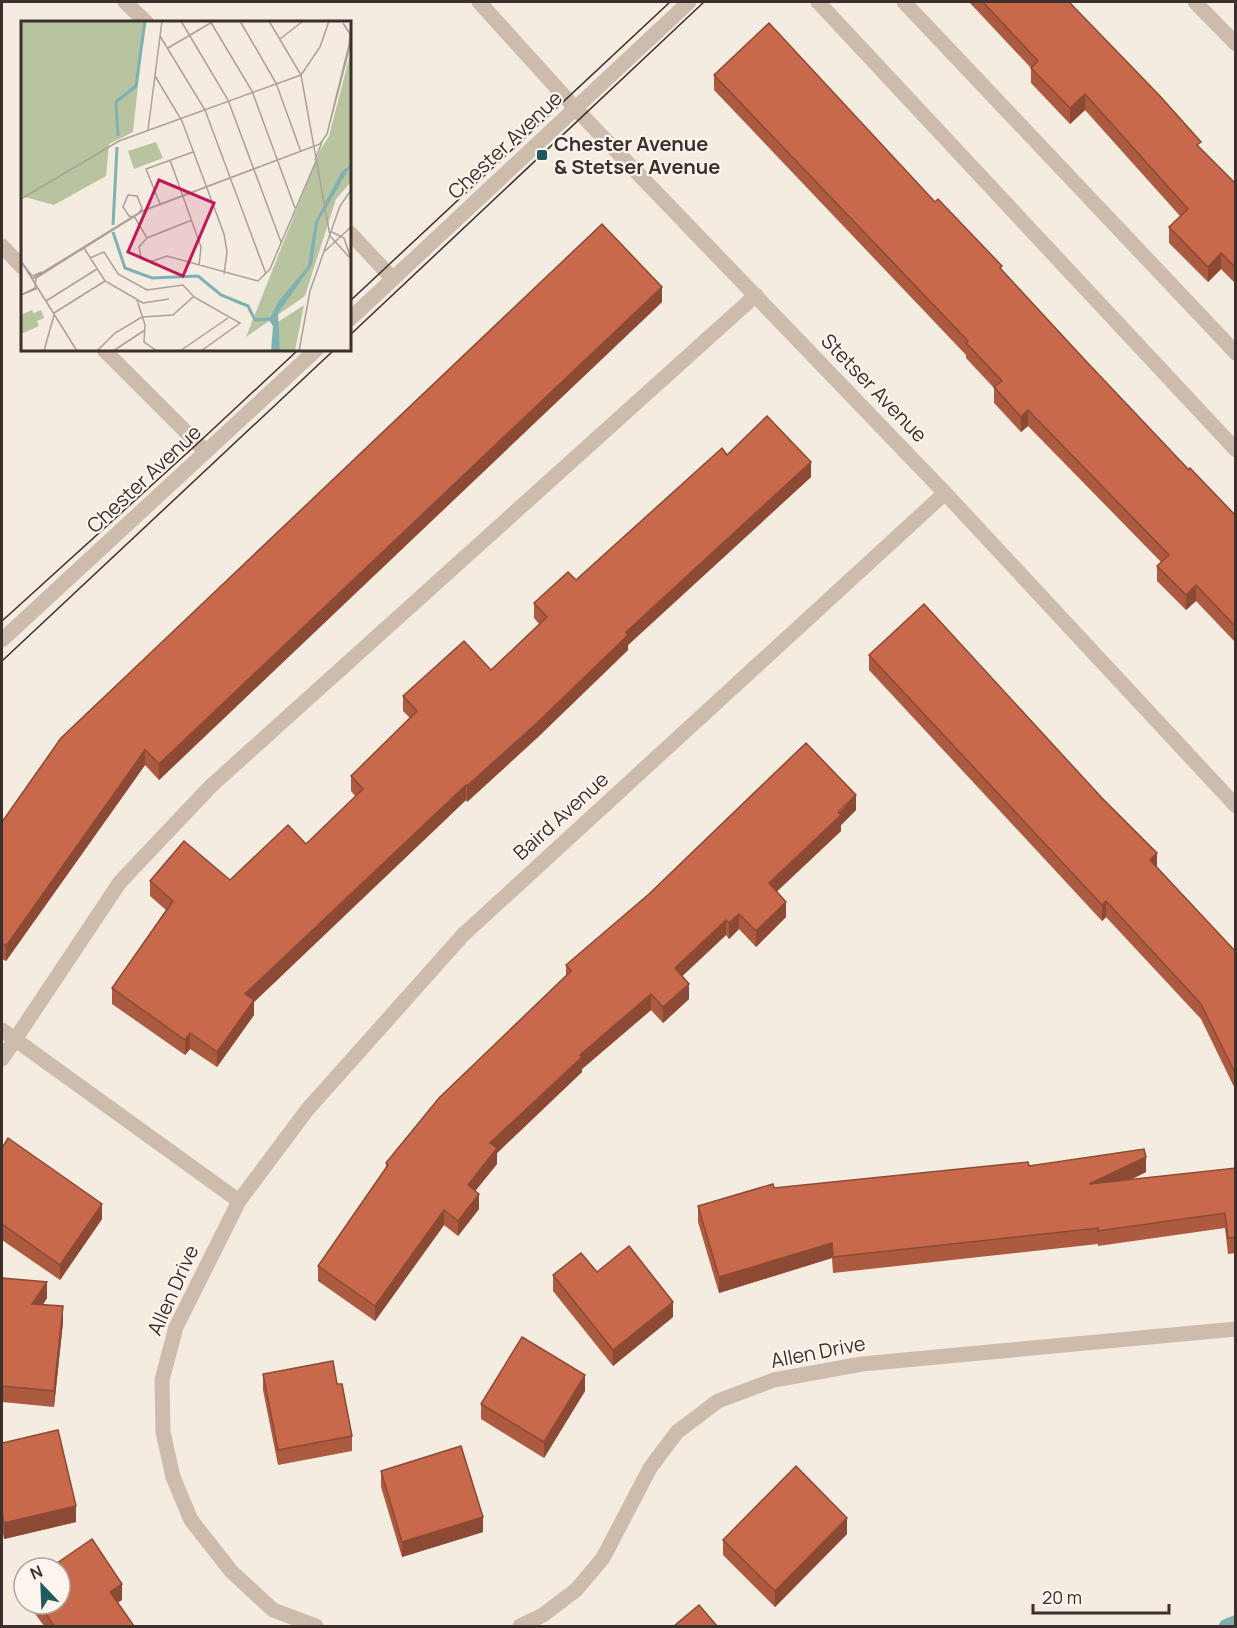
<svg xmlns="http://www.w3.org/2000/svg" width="1237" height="1628" viewBox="0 0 1237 1628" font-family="Manrope,sans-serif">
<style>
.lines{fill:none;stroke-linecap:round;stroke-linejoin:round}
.stream{stroke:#7fb0b2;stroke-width:14}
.lane{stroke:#cdbbac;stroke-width:15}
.street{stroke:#cdbbac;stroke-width:15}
.tram{stroke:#3b302b;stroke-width:1.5}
.wall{fill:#ac5a40}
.shaded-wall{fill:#8c4a34}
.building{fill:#c8694b;stroke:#8c4a34;stroke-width:1.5}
.poi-dot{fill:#1f5a5e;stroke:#fbf5ee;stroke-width:2}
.labels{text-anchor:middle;stroke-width:4.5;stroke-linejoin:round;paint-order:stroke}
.poi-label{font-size:20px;font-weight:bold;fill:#3b302b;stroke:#fbf5ee;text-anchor:start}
.street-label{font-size:20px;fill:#3b302b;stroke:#fbf5ee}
.inset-river{fill:none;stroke:#7fb0b2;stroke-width:3}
.inset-road{fill:none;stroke:#aaa098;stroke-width:1.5}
.view{fill:#c2185b;fill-opacity:0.15;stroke:#c2185b;stroke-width:3}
.inset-edge{fill:none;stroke:#3b302b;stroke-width:3}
</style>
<rect width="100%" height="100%" fill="#f4ebe1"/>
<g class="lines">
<path class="stream" d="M 1226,1626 L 1236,1622"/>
<g class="lane">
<path d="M 125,2 L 146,22"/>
<path d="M 818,2 L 1236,450"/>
<path d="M 904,2 L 1236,353"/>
<path d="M 350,233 L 393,279"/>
<path d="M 2,1059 L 120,882 L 211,786 L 756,295"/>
</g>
<g class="street">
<path d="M 479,2 L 575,108 L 945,493 L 1236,806"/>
<path d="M 1195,2 L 1236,44"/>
<path d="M 2,246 L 22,267"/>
<path d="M 350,319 L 689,2"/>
<path d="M 104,350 L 205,451"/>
<path d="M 2,640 L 316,350"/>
<path d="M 2,1030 L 239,1201"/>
<path d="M 316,1626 L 273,1610 L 231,1571 L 191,1520 L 173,1477 L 163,1432 L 162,1380 L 176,1327 L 239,1201 L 307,1110 L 463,935 L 945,493"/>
<path d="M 520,1626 L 543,1615 L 576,1590 L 603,1558 L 650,1468 L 677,1432 L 718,1401 L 774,1380 L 862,1364 L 1236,1329"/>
</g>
<g class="tram">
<path d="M 350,301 L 670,2"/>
<path d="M 350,335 L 704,2"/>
<path d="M 2,621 L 197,444 L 298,350"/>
<path d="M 2,661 L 334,350"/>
</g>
</g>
<g class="wall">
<path d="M 969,2 L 1069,2 L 1201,149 L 1236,184 L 1236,284 L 1221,269 L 1208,282 L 1169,243 L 1169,227 L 1180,216 L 1085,110 L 1070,124 L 1031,83 L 1031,68 Z"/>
<path d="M 714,75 L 935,202 L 1002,270 L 1084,359 L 1189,470 L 1236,516 L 1236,643 L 1196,601 L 1186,610 L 1157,581 L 1157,566 L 1161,562 L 1028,426 L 1021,432 L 994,403 L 994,388 L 966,358 L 966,355 L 714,90 Z"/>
<path d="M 662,302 L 159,780 L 145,765 L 6,961 L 2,959 L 2,822 Z"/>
<path d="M 727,455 L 811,477 L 628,645 L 628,650 L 538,737 L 467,802 L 466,800 L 254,1002 L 254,1015 L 217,1067 L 190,1049 L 185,1055 L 112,1004 L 112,988 L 166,910 L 150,896 L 150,881 L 230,880 L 306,844 L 356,797 L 351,791 L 351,776 L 410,718 L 403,711 L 403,696 L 491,670 L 539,624 L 534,618 L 534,603 L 576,580 Z"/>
<path d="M 869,655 L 1157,867 L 1236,952 L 1236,1091 L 1201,1019 L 1106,917 L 1102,921 L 869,670 Z"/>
<path d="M 856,810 L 841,825 L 841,831 L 777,891 L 786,917 L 756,947 L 739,929 L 729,939 L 726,935 L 682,976 L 689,999 L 663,1023 L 651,1010 L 582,1069 L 582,1072 L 497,1153 L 497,1164 L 475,1191 L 479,1209 L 458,1236 L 444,1225 L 375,1321 L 318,1281 L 318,1266 L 386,1168 L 386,1163 L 566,976 L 566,965 Z"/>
<path d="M 2,1148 L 102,1219 L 60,1280 L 2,1240 Z"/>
<path d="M 1029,1166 L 1146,1172 L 1130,1180 L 1236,1168 L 1236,1253 L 1228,1254 L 1225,1228 L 1098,1246 L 1098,1244 L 833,1273 L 832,1258 L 719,1293 L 698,1222 L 698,1206 L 774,1188 Z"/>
<path d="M 597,1272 L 673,1317 L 613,1366 L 553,1291 L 553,1275 Z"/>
<path d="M 2,1278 L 47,1298 L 43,1305 L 63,1322 L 54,1407 L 2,1402 Z"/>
<path d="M 263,1374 L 337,1384 L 352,1436 L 352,1451 L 278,1465 L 263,1390 Z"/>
<path d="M 585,1391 L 544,1458 L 481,1419 L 481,1404 Z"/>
<path d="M 2,1443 L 76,1522 L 4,1539 L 2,1528 Z"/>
<path d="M 381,1471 L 483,1532 L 402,1557 L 381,1487 Z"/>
<path d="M 847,1534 L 775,1607 L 723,1555 L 723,1540 Z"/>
<path d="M 122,1600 L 118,1602 L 134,1626 L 44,1626 L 28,1604 L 60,1604 Z"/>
</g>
<g class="shaded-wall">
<path d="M 1085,94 L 1085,110 L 1070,124 L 1070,108 Z"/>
<path d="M 1221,253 L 1221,269 L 1208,282 L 1208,267 Z"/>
<path d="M 662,287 L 662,302 L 159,780 L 159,764 Z"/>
<path d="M 1028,410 L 1028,426 L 1021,432 L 1021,417 Z"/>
<path d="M 811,462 L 811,477 L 628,645 L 628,650 L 538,737 L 467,802 L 467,786 L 626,632 Z"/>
<path d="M 1196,585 L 1196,601 L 1186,610 L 1186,595 Z"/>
<path d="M 145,750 L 145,765 L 6,961 L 6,946 Z"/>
<path d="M 466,785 L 466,800 L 254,1002 L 254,1015 L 217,1067 L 217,1052 L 245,994 Z"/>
<path d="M 856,795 L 856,810 L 841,825 L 841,831 L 769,899 L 769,883 Z"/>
<path d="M 1157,853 L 1157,869 L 1150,860 Z"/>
<path d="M 1106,901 L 1106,917 L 1102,921 L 1102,905 Z"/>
<path d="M 786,902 L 786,917 L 756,947 L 756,931 Z"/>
<path d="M 739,914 L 739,929 L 729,939 L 729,923 Z"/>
<path d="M 726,920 L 726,935 L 675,983 L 675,968 Z"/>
<path d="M 689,984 L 689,999 L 663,1023 L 663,1007 Z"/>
<path d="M 651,994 L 651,1010 L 582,1069 L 582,1072 L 497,1153 L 497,1164 L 468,1200 L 468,1185 L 490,1143 L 580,1055 Z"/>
<path d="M 190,1033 L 190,1049 L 185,1055 L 185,1040 Z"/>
<path d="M 1146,1157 L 1146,1172 L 1089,1200 L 1089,1184 Z"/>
<path d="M 479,1194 L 479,1209 L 458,1236 L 458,1221 Z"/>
<path d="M 102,1204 L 102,1219 L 60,1280 L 60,1265 Z"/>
<path d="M 444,1210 L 444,1225 L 375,1321 L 375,1306 Z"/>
<path d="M 832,1243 L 832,1258 L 719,1293 L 719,1277 Z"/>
<path d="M 47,1282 L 47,1298 L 32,1319 L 32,1304 Z"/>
<path d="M 673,1302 L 673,1317 L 613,1366 L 613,1350 Z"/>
<path d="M 63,1306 L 63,1322 L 54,1407 L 54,1391 Z"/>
<path d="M 585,1375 L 585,1391 L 544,1458 L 544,1442 Z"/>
<path d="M 76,1506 L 76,1522 L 4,1539 L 4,1523 Z"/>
<path d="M 483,1517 L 483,1532 L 402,1557 L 402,1542 Z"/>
<path d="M 847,1518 L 847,1534 L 775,1607 L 775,1591 Z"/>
<path d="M 122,1584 L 122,1600 L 110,1607 L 110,1592 Z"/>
</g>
<g class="building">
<path d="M 983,2 L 1069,2 L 1159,95 L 1201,142 L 1197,145 L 1236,184 L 1236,268 L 1221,253 L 1208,267 L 1169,227 L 1188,209 L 1085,94 L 1070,108 L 1031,68 L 1038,61 Z"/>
<path d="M 769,23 L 935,202 L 938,199 L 1002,266 L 1000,268 L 1084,359 L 1189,470 L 1190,468 L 1236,516 L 1236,627 L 1196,585 L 1186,595 L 1157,566 L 1169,555 L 1028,410 L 1021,417 L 994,387 L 1002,381 L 966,343 L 968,341 L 714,75 Z"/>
<path d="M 602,224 L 662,287 L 159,764 L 145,750 L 6,946 L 2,943 L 2,822 L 61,738 Z"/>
<path d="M 767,416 L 811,462 L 626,632 L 628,635 L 538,722 L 467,786 L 466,785 L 245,994 L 254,1000 L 217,1052 L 190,1033 L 185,1040 L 112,988 L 173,901 L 150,881 L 184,841 L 230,880 L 288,825 L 306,844 L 363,789 L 351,776 L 417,711 L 403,696 L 464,641 L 491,670 L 547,617 L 534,603 L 568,572 L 576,580 L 722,448 L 727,455 Z"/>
<path d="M 924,604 L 1101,797 L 1157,853 L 1150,860 L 1236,952 L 1236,1075 L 1201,1004 L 1106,901 L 1102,905 L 869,655 Z"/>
<path d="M 806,743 L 856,795 L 838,812 L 841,815 L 769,883 L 786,902 L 756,931 L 739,914 L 729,923 L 726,920 L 675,968 L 689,984 L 663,1007 L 651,994 L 580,1055 L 582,1057 L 490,1143 L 497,1148 L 468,1185 L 479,1194 L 458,1221 L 444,1210 L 375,1306 L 318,1266 L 388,1165 L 386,1163 L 439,1098 L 571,971 L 566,965 L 649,894 Z"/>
<path d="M 8,1138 L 102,1204 L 60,1265 L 2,1224 L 2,1148 Z"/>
<path d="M 1144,1149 L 1146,1157 L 1089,1184 L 1236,1168 L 1236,1237 L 1228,1238 L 1225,1213 L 1098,1231 L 1098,1228 L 833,1257 L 832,1243 L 719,1277 L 698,1206 L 773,1184 L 774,1188 L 1028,1162 L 1029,1166 Z"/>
<path d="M 629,1246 L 673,1302 L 613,1350 L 553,1275 L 581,1253 L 597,1272 Z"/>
<path d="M 2,1278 L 47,1282 L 32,1304 L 63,1306 L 54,1391 L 2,1386 Z"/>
<path d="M 522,1337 L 585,1375 L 544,1442 L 481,1404 Z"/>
<path d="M 333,1361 L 337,1384 L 342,1384 L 352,1436 L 278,1450 L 263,1374 Z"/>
<path d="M 58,1430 L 76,1506 L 4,1523 L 2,1513 L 2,1443 Z"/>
<path d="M 461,1446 L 483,1517 L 402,1542 L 381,1471 Z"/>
<path d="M 796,1466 L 847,1518 L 775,1591 L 723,1540 Z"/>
<path d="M 92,1539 L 122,1584 L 110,1592 L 134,1626 L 54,1626 L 39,1604 L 60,1604 L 60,1568 L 50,1568 Z"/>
<path d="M 699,1605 L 717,1626 L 674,1626 Z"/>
</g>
<rect class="poi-dot" x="536" y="149" width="12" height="12" rx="3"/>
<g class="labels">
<g class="poi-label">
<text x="554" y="151">Chester Avenue<tspan x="554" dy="23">&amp; Stetser Avenue</tspan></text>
</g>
<g class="street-label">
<text transform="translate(505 145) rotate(-43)" y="7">Chester Avenue</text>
<text transform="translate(874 388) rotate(46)" y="7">Stetser Avenue</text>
<text transform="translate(144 479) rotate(-43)" y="7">Chester Avenue</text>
<text transform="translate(561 816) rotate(-42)" y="7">Baird Avenue</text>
<text transform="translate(173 1290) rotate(-66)" y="7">Allen Drive</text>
<text transform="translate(818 1352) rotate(-11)" y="7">Allen Drive</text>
</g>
</g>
<g transform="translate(21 21)">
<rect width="330" height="330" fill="#f4ebe1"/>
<path d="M 0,0 L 124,0 L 112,111 L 88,123 L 85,155 L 33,184 L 0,175 ZM 330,30 L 330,161 L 315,178 L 284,275 L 225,316 L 299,129 L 308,115 ZM 135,121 L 142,137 L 113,148 L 107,130 ZM 283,284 L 274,330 L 259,330 L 257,301 ZM 11,289 L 15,296 L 13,292 L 20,289 L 23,297 L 16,300 L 18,305 L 0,313 L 0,294 Z" fill="#b8c4a0"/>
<path d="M 330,144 L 297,201 L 291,244 L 257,292 L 259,330 L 250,330 L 252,305 L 248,299 L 257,281 L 287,245 L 294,201 L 321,150 Z" fill="#7fb0b2"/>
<path class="inset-river" d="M 97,115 L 95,81 L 115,65 L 124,0M 92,204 L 96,126M 92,211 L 104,247 L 131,257 L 177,255 L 200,274 L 227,285 L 234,299 L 249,298"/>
<path class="inset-road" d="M 160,0 L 207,79 L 260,221M 189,0 L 231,70 L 274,187M 219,0 L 255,62 L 280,131M 248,0 L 280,54 L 309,215M 139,15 L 184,89 L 245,253M 259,18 L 282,0M 147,27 L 193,0M 280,54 L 299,26 L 308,0M 134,55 L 161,100 L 203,213 L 206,231 L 203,253M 127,109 L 141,0M 149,139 L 180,226 L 178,245M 294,139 L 301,121M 0,178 L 98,120 L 280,54M 139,183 L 125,148 L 172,131M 113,195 L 126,217M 113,196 L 108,195 L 102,186 L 107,174 L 116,175 L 121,187 L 118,192M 171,199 L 126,217 L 118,226 L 120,236 L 129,241 L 146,235 L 237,260 L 249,248 L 295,140M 311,211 L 323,217 L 330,238M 309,215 L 330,238M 63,227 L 84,260 L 122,282 L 148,278M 304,230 L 330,206M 69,237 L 83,231 L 97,253 L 126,269 L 162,264 L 173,276 L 219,302 L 180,330M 0,240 L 56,330M 0,240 L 11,255 L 21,251M 11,258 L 121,190 L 299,123 L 306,113 L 328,24 L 329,13 L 322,2M 0,274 L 17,267M 0,274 L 14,267 L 15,257 L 122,190 L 299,123 L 306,113 L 330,21M 116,279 L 124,304 L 123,321 L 136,330M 25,280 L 76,248M 33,292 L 84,260M 23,330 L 33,294M 76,330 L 94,312 L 121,296 L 152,294 L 172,276M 92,330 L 124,309M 159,330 L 207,297M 278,330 L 289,270 L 319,185 L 330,169"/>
<path class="view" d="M 138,159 L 193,182 L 162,255 L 107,231 Z"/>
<rect width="330" height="330" class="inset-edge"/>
</g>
<rect width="1237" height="1628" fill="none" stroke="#3b302b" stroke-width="6"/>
<g transform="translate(42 1586) rotate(337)"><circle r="28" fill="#fbf5ee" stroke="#aea6a0" stroke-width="1.5"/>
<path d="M0-4.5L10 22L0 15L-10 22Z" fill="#1f5a5e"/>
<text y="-9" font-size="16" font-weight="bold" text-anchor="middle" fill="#3b302b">N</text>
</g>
<path d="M1033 1604v9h136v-9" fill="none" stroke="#3b302b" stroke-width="3"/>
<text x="1042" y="1604" font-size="18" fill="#3b302b" stroke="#fbf5ee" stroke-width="4.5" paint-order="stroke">20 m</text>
</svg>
